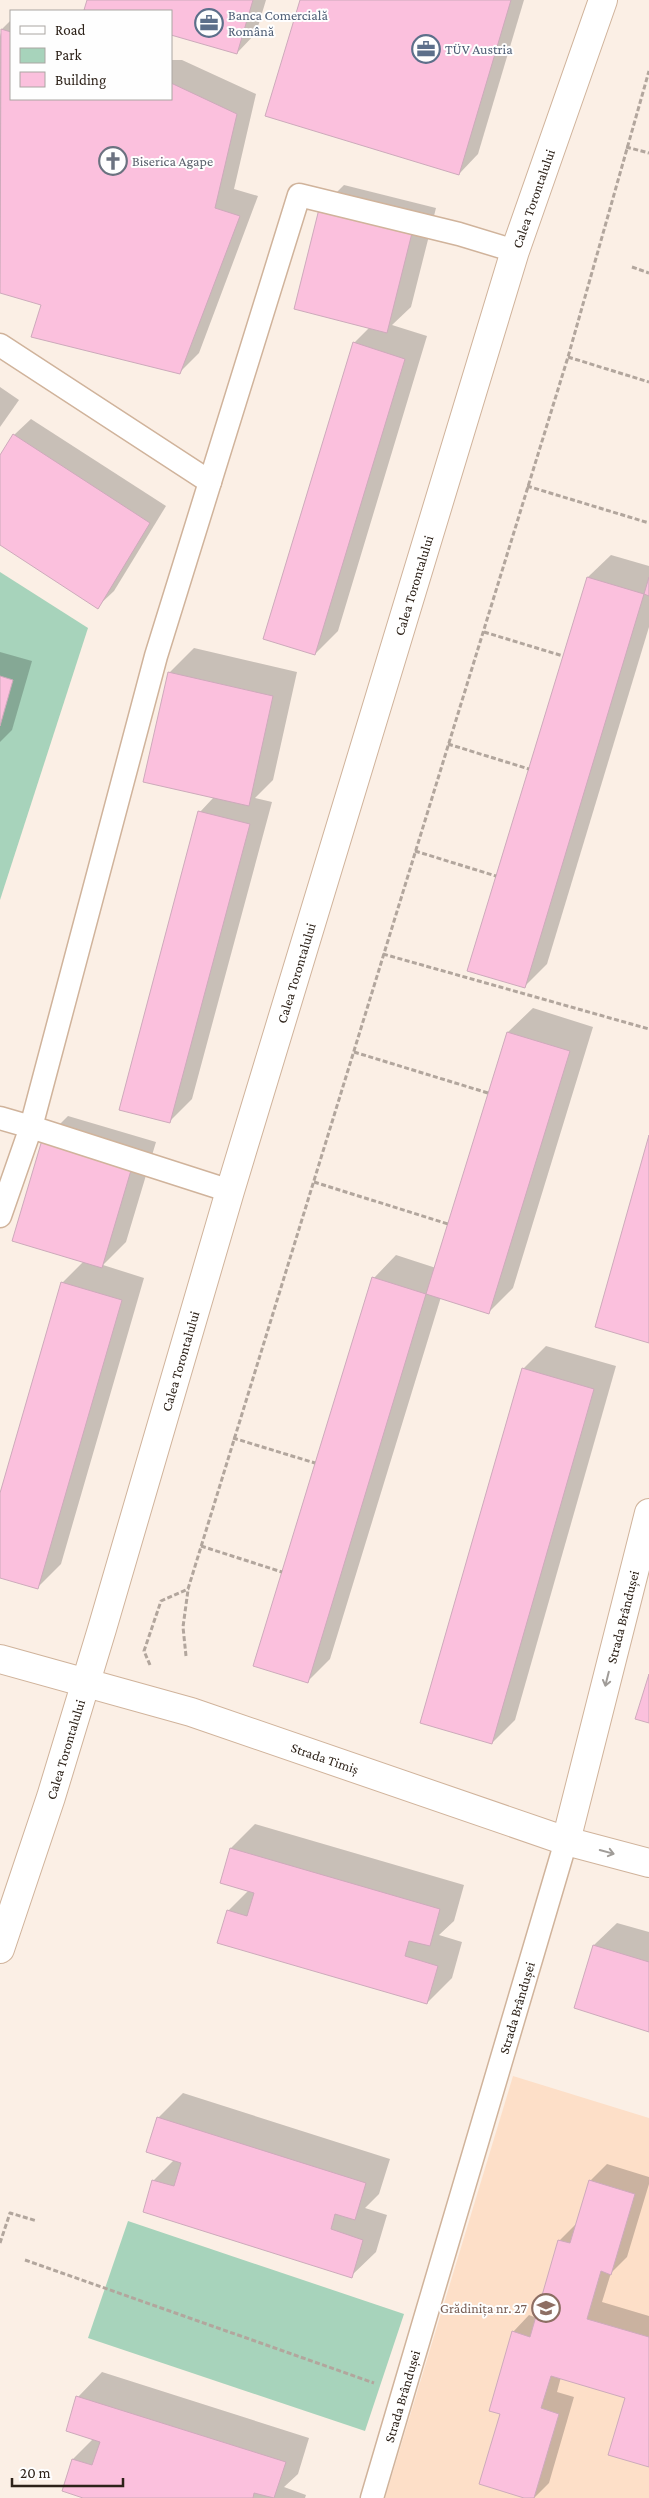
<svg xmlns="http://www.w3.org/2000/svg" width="649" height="2498" viewBox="0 0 649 2498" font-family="'Crimson Pro',serif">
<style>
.built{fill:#fddfc8}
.green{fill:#a7d3bb}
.shadow{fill:#0003}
.building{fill:#fbc0dd;stroke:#cdaabb}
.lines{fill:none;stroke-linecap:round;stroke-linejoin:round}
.lane-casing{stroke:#d0b39b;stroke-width:25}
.street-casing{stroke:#d0b39b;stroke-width:30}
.primary-casing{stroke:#d0b39b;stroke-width:30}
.path{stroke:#b2a69d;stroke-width:3;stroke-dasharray:5 2.5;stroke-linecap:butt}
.lane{stroke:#fff;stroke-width:22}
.street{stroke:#fff;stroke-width:28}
.primary{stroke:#fff;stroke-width:28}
.oneway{stroke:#a09c98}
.labels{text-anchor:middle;stroke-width:4;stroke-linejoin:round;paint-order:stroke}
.service-label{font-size:14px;fill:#4e5e75;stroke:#fefefe;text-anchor:start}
.worship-label{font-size:14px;fill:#5b616d;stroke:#fefefe;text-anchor:start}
.street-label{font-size:14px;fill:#2d2219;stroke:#fefefe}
.education-label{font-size:14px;fill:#785e54;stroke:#fefefe;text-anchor:end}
</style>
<rect width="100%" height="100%" fill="#fbefe5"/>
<path class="built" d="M 513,2076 L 649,2118 L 649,2498 L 385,2498 Z"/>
<g class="green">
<path d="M 0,572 L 88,628 L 0,900 Z"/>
<path d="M 128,2221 L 404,2314 L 365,2431 L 88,2338 Z"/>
</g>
<g class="shadow">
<path d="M 89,0 L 266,0 L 256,33 L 237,53 L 171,11 L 92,11 L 86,9 Z"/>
<path d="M 302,0 L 524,0 L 478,154 L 459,174 Z"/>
<path d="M 11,20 L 11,99 L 171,99 L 171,60 L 182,60 L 256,94 L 234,189 L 258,196 L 199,353 L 180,372 L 43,304 L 0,291 L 0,36 L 2,29 Z"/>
<path d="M 344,185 L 436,208 L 411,307 L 392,325 L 427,336 L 338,631 L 315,654 L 354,343 L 370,327 L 320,209 Z"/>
<path d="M 0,387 L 19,400 L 0,427 Z"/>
<path d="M 31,419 L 166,506 L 114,591 L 97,607 L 0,544 L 0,457 L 14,435 Z"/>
<path d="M 611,555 L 649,566 L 649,627 L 547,964 L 524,987 L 588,577 Z"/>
<path d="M 194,648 L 297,672 L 273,780 L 255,798 L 272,802 L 192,1099 L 169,1122 L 200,812 L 214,797 L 169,673 Z"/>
<path d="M 0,652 L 32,661 L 12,730 L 0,742 Z"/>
<path d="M 533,1008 L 593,1027 L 513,1288 L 489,1312 L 441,1297 L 330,1659 L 307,1682 L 374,1278 L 396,1255 L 436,1268 L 508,1032 Z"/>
<path d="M 68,1116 L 156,1142 L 126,1242 L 103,1265 L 144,1278 L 61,1564 L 38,1587 L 0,1576 L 0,1497 L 62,1283 L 84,1261 L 43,1141 Z"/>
<path d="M 546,1346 L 616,1366 L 515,1720 L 492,1743 L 523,1369 Z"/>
<path d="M 255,1824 L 464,1885 L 454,1921 L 439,1935 L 462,1942 L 452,1978 L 427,2003 L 228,1911 L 249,1890 L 231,1848 Z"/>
<path d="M 617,1923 L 649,1932 L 649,2030 L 575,2008 L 594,1945 Z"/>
<path d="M 183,2093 L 390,2159 L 379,2194 L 365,2208 L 387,2215 L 376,2252 L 351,2276 L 144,2211 L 154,2180 L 174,2160 L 158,2118 Z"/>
<path d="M 607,2164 L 649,2177 L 649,2184 L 627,2257 L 611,2273 L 602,2302 L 649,2316 L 649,2466 L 627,2397 L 561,2377 L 557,2392 L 574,2397 L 549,2483 L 534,2498 L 529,2498 L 501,2413 L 513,2332 L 529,2315 L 537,2318 L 560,2240 L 576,2224 L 590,2181 Z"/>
<path d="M 102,2372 L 309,2438 L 298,2474 L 284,2487 L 306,2495 L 305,2498 L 87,2498 L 73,2459 L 93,2439 L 78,2397 Z"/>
</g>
<g class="building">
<path d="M 87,0 L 253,0 L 237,54 L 171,35 L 171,11 L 88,11 L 84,10 Z"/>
<path d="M 300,0 L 511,0 L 459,175 L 265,116 Z"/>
<path d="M 1,29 L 11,32 L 11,99 L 171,99 L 171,83 L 237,114 L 215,208 L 240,216 L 180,374 L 31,337 L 41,305 L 0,293 Z"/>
<path d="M 319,209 L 412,233 L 387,333 L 294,309 Z"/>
<path d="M 353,342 L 405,359 L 315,655 L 263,639 Z"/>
<path d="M 13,434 L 150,523 L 98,609 L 0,545 L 0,455 Z"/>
<path d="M 587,577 L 644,594 L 525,988 L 467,971 Z"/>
<path d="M 649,577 L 649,596 L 644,594 Z"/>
<path d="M 168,672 L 273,696 L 249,806 L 143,782 Z"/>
<path d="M 0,676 L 13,680 L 0,726 Z"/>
<path d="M 198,811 L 250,824 L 170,1123 L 119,1110 Z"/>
<path d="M 507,1032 L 570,1051 L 489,1314 L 426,1294 Z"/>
<path d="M 649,1135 L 649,1343 L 595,1327 Z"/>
<path d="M 42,1140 L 132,1167 L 102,1268 L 12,1241 Z"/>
<path d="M 372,1277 L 426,1294 L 308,1683 L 253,1666 Z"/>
<path d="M 61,1282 L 122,1300 L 38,1589 L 0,1578 L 0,1493 Z"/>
<path d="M 522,1368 L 594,1389 L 492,1744 L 420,1723 Z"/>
<path d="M 649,1674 L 649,1723 L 635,1719 Z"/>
<path d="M 230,1848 L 440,1909 L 430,1946 L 409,1941 L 405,1956 L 438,1966 L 427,2004 L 217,1943 L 227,1910 L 247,1916 L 254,1893 L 220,1883 Z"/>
<path d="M 593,1945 L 649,1962 L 649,2032 L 574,2008 Z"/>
<path d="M 157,2117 L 366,2183 L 355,2220 L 335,2214 L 331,2229 L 363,2240 L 352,2278 L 143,2212 L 152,2180 L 174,2186 L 181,2163 L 146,2152 Z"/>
<path d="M 589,2180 L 635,2194 L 611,2275 L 601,2271 L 587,2319 L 649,2337 L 649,2467 L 608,2455 L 625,2398 L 551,2376 L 541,2408 L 559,2414 L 534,2498 L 524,2498 L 479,2484 L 500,2414 L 489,2411 L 512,2331 L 530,2337 L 558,2240 L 570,2243 Z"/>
<path d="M 76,2396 L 286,2462 L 274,2498 L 254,2493 L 253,2498 L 83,2498 L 62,2491 L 72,2459 L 92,2465 L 100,2442 L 66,2431 Z"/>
</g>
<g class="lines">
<defs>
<g id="lane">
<path d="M 0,345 L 210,482"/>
<path d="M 0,1118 L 31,1127 L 0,1216"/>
<path d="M 230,1191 L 31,1127 L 156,656 L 299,195 L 459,234 L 515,251"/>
<path id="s1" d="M 372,2498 L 566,1841"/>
</g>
<g id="street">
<path id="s2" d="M 0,1659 L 191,1712 L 566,1841 L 649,1863"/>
<path id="s3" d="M 566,1841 L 649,1513"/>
</g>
<g id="primary">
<path id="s4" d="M 0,1949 L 51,1797 L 102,1629 L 230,1191 L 515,251 L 603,0"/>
</g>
</defs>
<use href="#lane" class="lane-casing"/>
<use href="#street" class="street-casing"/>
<use href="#primary" class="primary-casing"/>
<g class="path">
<path d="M 626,147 L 649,153"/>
<path d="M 632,267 L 649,273"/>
<path d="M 568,357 L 649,382"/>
<path d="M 527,486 L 649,523"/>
<path d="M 484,632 L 563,656"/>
<path d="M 448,744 L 529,769"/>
<path d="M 415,851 L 496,876"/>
<path d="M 383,954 L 649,1029"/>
<path d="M 354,1052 L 488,1093"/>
<path d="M 314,1182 L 448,1224"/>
<path d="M 233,1438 L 315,1463"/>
<path d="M 201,1546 L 282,1572"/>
<path d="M 186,1656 L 183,1627 L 188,1590"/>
<path d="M 150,1665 L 144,1651 L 161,1601 L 188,1589 L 568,357 L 649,71"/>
<path d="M 0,2243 L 10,2213 L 37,2221"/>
<path d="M 25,2260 L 374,2383"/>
</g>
<use href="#lane" class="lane"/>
<use href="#street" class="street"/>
<use href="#primary" class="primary"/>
</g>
<defs><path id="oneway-shaft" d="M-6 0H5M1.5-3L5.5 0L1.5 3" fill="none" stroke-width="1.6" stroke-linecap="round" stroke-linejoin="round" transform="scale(1.25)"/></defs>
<g class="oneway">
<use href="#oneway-shaft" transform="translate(607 1679) rotate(104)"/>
<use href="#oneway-shaft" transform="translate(607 1852) rotate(15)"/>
</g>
<defs>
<symbol id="office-ring" viewBox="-11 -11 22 22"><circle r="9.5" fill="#fefefe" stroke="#5c6f8a" stroke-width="1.5"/><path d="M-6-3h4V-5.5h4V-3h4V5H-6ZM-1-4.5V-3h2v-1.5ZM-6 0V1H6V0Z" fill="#5c6f8a"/></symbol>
<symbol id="church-ring" viewBox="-11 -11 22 22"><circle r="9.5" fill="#fefefe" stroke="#6b7280" stroke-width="1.5"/><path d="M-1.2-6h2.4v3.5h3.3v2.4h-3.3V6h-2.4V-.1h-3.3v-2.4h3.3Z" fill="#6b7280"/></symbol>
<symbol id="school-ring" viewBox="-11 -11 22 22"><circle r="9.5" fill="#fefefe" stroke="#8d6e63" stroke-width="1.5"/><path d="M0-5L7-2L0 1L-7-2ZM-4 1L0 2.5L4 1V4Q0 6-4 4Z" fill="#8d6e63"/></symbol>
</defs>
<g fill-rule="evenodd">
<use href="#office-ring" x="193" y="7" width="32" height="32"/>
<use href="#office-ring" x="410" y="33" width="32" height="32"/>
<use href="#church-ring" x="97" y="145" width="32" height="32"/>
<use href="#school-ring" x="530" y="2292" width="32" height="32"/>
</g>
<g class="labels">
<g class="service-label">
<text x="228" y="20">Banca Comercială<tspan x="228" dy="16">Română</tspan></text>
<text x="445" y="54">TÜV Austria</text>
</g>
<g class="worship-label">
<text x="132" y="166">Biserica Agape</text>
</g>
<g class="street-label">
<text dy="5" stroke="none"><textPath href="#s4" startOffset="1830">Calea Torontalului</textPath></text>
<text dy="5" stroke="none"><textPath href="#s4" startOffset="1425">Calea Torontalului</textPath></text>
<text dy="5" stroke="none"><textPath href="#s4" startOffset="1020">Calea Torontalului</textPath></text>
<text dy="5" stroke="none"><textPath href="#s4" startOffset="615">Calea Torontalului</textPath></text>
<text dy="5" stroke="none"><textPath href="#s3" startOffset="231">Strada Brândușei</textPath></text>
<text dy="5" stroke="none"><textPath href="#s4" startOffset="210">Calea Torontalului</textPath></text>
<text dy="5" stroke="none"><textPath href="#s2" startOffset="340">Strada Timiș</textPath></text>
<text dy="5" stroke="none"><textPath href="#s1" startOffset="511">Strada Brândușei</textPath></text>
<text dy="5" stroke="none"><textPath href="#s1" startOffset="106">Strada Brândușei</textPath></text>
</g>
<g class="education-label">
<text x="527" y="2313">Grădinița nr. 27</text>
</g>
</g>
<rect x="10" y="10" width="162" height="90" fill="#fefefe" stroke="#aaa6a2"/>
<rect x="20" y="26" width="25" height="8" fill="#ffffff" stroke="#aaa6a2"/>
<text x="55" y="35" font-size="15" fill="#2d2219">Road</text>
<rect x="20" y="48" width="25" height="15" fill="#a7d3bb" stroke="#aaa6a2"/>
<text x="55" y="60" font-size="15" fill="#2d2219">Park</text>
<rect x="20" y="72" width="25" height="15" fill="#fbc0dd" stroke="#aaa6a2"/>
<text x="55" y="85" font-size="15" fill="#2d2219">Building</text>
<path d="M12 2478v8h111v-8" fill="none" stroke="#2d2219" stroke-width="2.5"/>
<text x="20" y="2478" font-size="15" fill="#2d2219" stroke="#fefefe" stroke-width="4" paint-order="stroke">20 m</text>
</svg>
